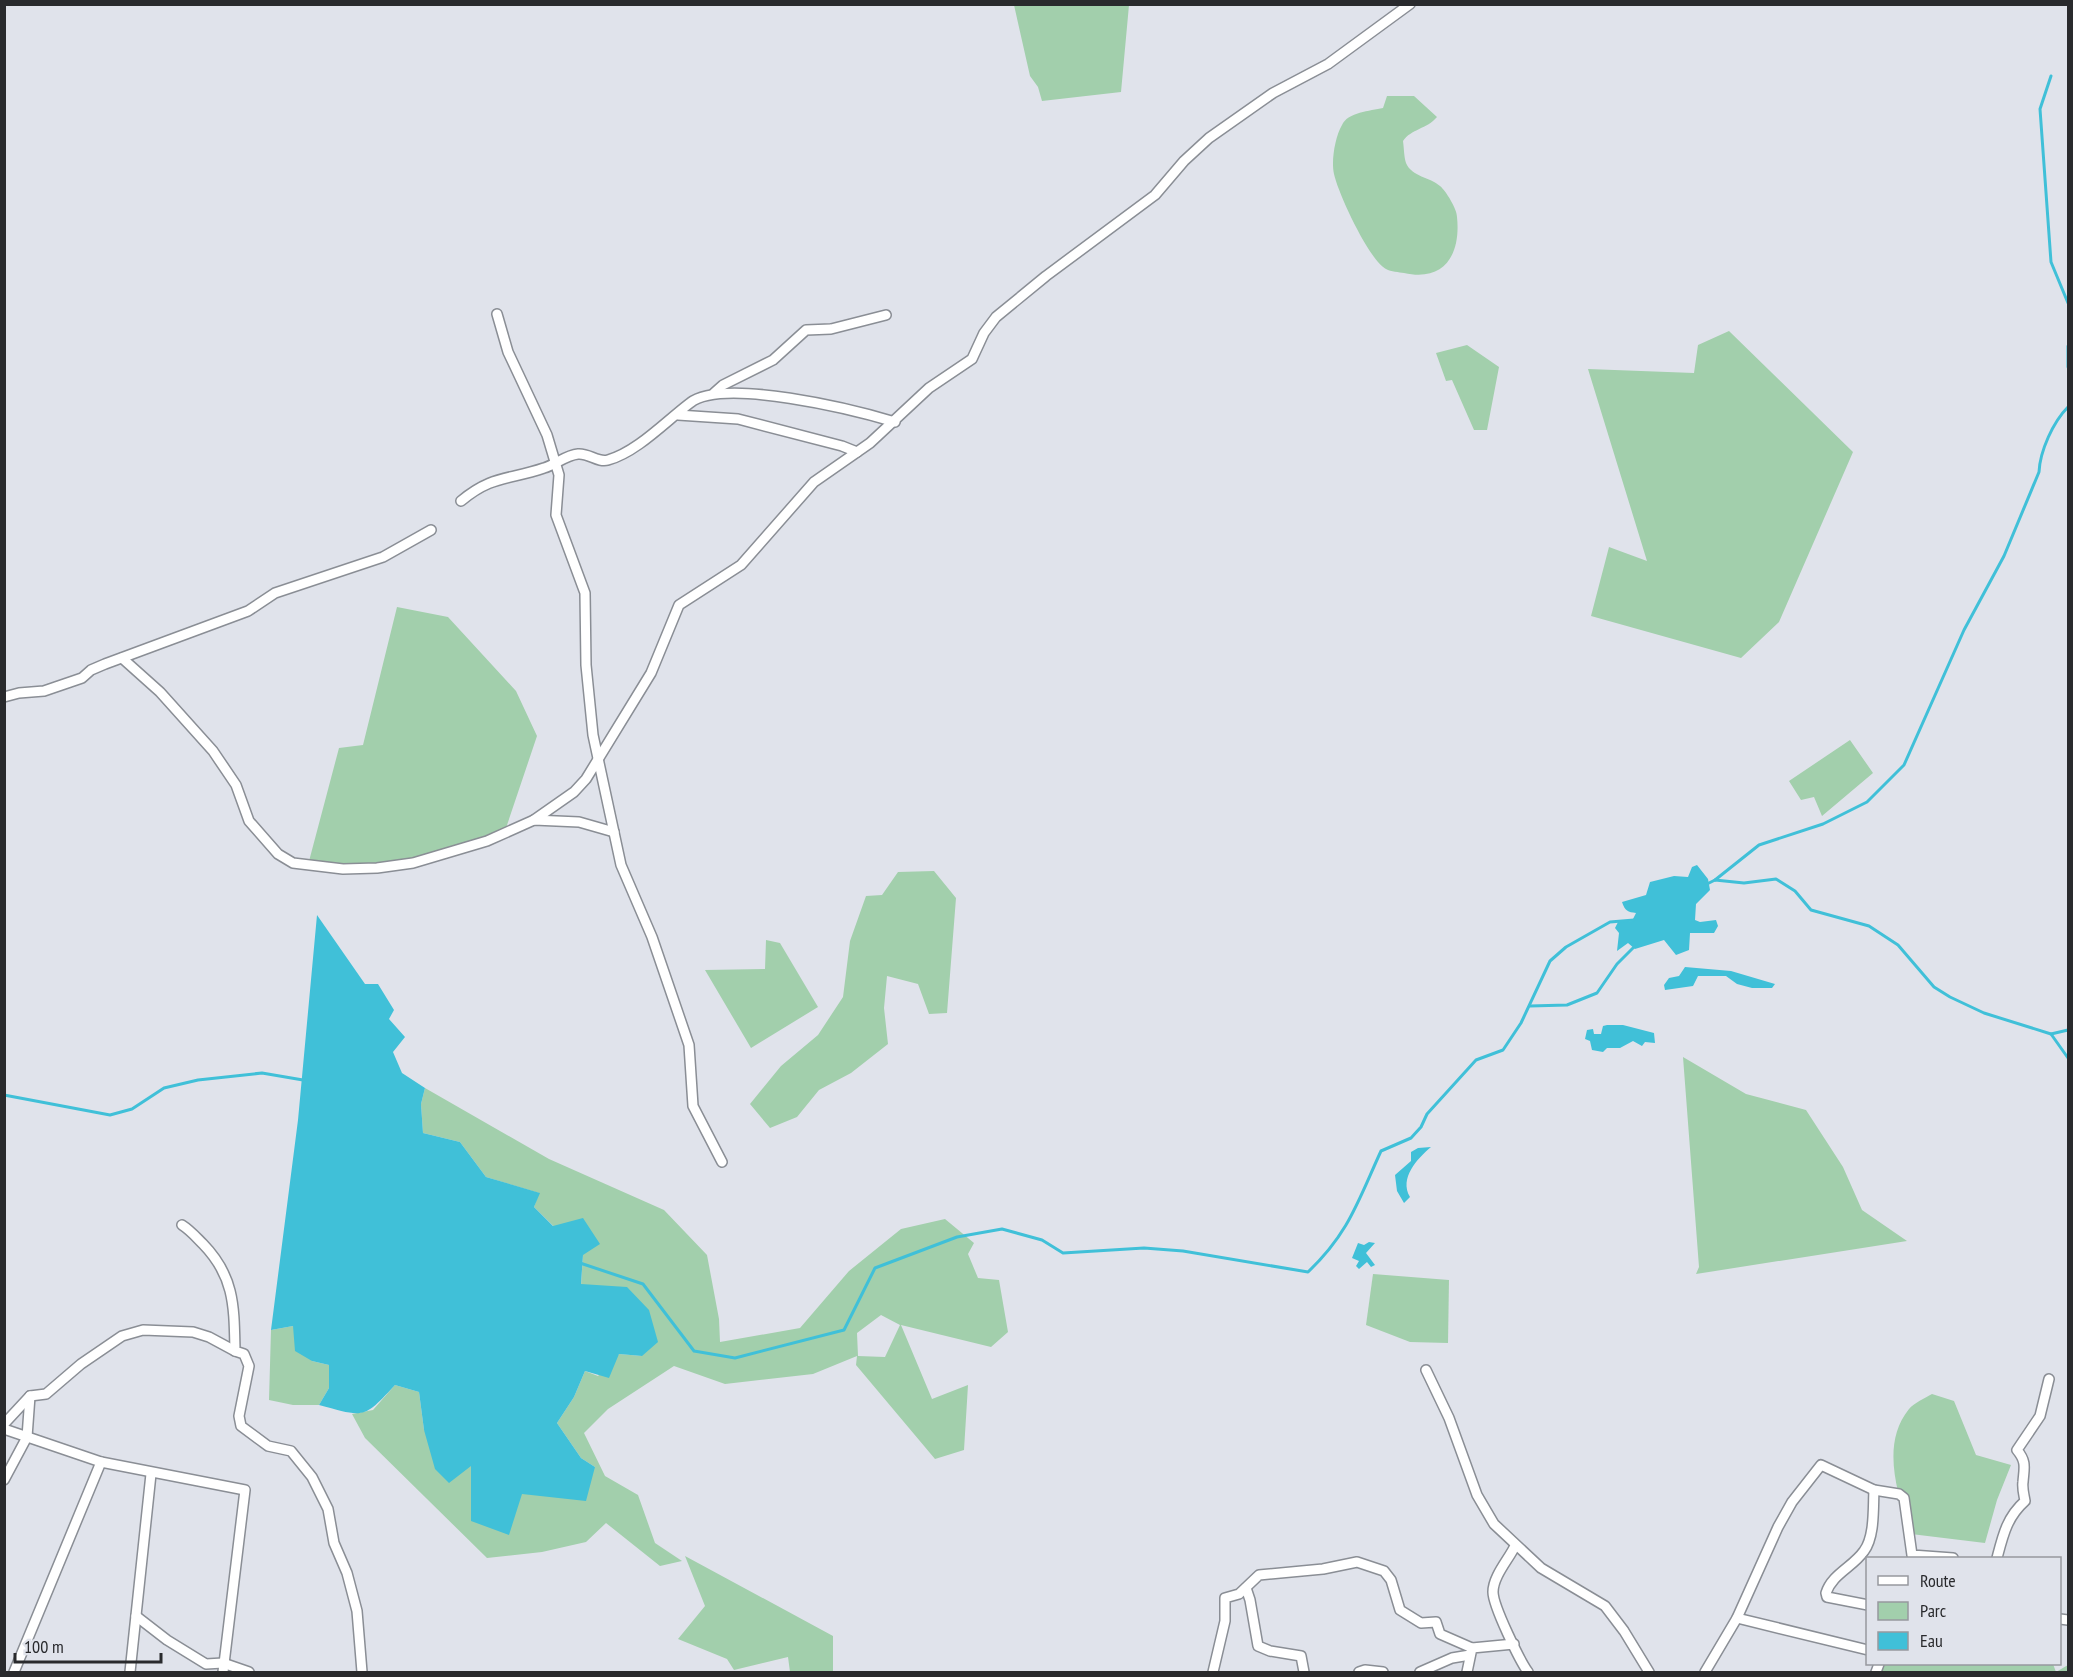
<svg xmlns="http://www.w3.org/2000/svg" width="2073" height="1677" viewBox="0 0 2073 1677" font-family="'PT Sans Narrow',sans-serif">
<style>
.green{fill:#a2cfac;fill-rule:evenodd}
.water{fill:#40c0d8}
.lines{fill:none;stroke-linecap:round;stroke-linejoin:round}
.stream{stroke:#40c0d8;stroke-width:3}
.minor-casing{stroke:#8a8e95;stroke-width:12}
.minor{stroke:#fff;stroke-width:9}
</style>
<rect width="100%" height="100%" fill="#e0e3eb"/>
<g class="green">
<path d="M 1014,5 L 1129,5 L 1121,92 L 1042,101 L 1038,87 L 1030,76 Z"/>
<path d="M 1387,96 L 1414,96 L 1437,117 C 1427,129 1411,129 1403,141 C 1404,148 1404,157 1406,163 C 1412,177 1430,177 1440,186 C 1446,191 1457,209 1457,217 C 1461,255 1444,282 1404,273 C 1399,272 1391,272 1386,269 C 1369,260 1338,193 1334,174 C 1331,161 1335,137 1342,125 C 1348,112 1370,111 1383,108 Z"/>
<path d="M 1729,331 L 1853,452 L 1779,622 L 1741,658 L 1591,616 L 1609,547 L 1647,561 L 1588,369 L 1694,373 L 1698,345 Z"/>
<path d="M 1467,345 L 1499,367 L 1487,430 L 1474,430 L 1452,380 L 1446,381 L 1436,353 Z"/>
<path d="M 397,607 L 448,617 L 516,691 L 537,736 L 504,834 L 413,863 L 308,865 L 339,748 L 363,745 Z"/>
<path d="M 1850,740 L 1873,773 L 1822,816 L 1814,797 L 1801,800 L 1789,781 Z"/>
<path d="M 934,871 L 956,898 L 947,1013 L 929,1014 L 918,984 L 887,976 L 884,1008 L 888,1044 L 851,1073 L 819,1090 L 797,1117 L 770,1128 L 750,1104 L 781,1066 L 818,1035 L 843,997 L 850,941 L 866,896 L 882,895 L 898,872 Z"/>
<path d="M 766,940 L 780,943 L 818,1007 L 751,1048 L 705,970 L 765,969 Z"/>
<path d="M 1683,1057 L 1746,1094 L 1806,1110 L 1843,1167 L 1862,1210 L 1907,1241 L 1696,1274 L 1699,1267 Z"/>
<path d="M 425,1088 L 549,1159 L 664,1210 L 707,1255 L 719,1319 L 720,1342 L 800,1328 L 849,1271 L 901,1229 L 945,1219 L 974,1243 L 968,1254 L 978,1278 L 999,1280 L 1008,1332 L 991,1347 L 901,1325 L 932,1399 L 968,1385 L 964,1450 L 935,1459 L 856,1365 L 857,1356 L 813,1374 L 725,1384 L 674,1366 L 608,1409 L 584,1433 L 605,1476 L 638,1495 L 655,1543 L 682,1561 L 660,1566 L 606,1523 L 586,1542 L 542,1552 L 487,1558 L 365,1438 L 352,1414 L 373,1410 L 395,1385 L 419,1392 L 424,1430 C 447,1448 511,1500 540,1494 C 558,1491 579,1475 595,1467 L 581,1458 L 557,1423 L 574,1397 L 585,1371 L 598,1376 L 619,1354 L 642,1356 L 581,1285 L 583,1255 L 534,1207 L 539,1193 L 486,1177 L 460,1142 L 423,1133 L 421,1104 ZM 881,1315 L 900,1325 L 885,1357 L 858,1356 L 857,1333 Z"/>
<path d="M 1373,1274 L 1449,1280 L 1448,1343 L 1410,1342 L 1366,1325 Z"/>
<path d="M 293,1326 L 312,1361 L 329,1365 L 329,1388 L 319,1405 L 293,1405 L 269,1400 L 271,1330 Z"/>
<path d="M 1932,1394 L 1954,1401 L 1976,1455 L 2011,1465 L 1997,1500 L 1985,1543 L 1911,1534 C 1898,1495 1880,1445 1909,1409 C 1914,1403 1925,1398 1932,1394 Z"/>
<path d="M 685,1556 L 833,1636 L 833,1672 L 790,1672 L 788,1657 L 734,1670 L 727,1659 L 678,1639 L 705,1606 Z"/>
<path d="M 1881,1664 L 2053,1664 L 2056,1672 L 2068,1665 L 2068,1672 L 1878,1672 Z"/>
</g>
<g class="water">
<path d="M 1697,865 L 1708,879 L 1710,890 L 1696,904 L 1695,920 L 1700,922 L 1716,920 L 1718,926 L 1714,933 L 1690,933 L 1689,950 L 1676,955 L 1664,940 L 1635,949 L 1628,943 L 1617,951 L 1619,933 L 1615,928 L 1618,922 L 1632,921 L 1636,913 C 1628,912 1625,911 1622,902 L 1646,895 L 1650,882 L 1674,876 L 1688,877 L 1692,867 Z"/>
<path d="M 317,915 L 365,984 L 378,984 L 394,1010 L 389,1019 L 405,1037 L 393,1052 L 402,1073 L 425,1088 L 421,1104 L 423,1133 L 460,1142 L 486,1177 L 540,1193 L 534,1207 L 553,1226 L 583,1218 L 600,1244 L 583,1255 L 581,1284 L 627,1287 L 649,1310 L 658,1342 L 642,1356 L 619,1354 L 609,1378 L 585,1371 L 574,1397 L 557,1423 L 581,1458 L 595,1467 L 586,1501 L 522,1494 L 509,1535 L 471,1521 L 471,1466 L 449,1483 L 435,1469 L 424,1430 L 419,1392 L 395,1385 C 363,1420 364,1417 319,1405 L 329,1388 L 329,1365 L 312,1361 L 295,1351 L 293,1326 L 271,1330 L 298,1120 Z"/>
<path d="M 1685,967 L 1731,971 L 1775,984 L 1772,988 L 1752,988 L 1737,984 L 1726,976 L 1698,976 L 1693,986 L 1665,990 L 1664,985 L 1669,978 L 1679,976 Z"/>
<path d="M 1607,1025 L 1623,1025 L 1654,1033 L 1655,1043 L 1645,1042 L 1642,1046 L 1633,1041 L 1620,1048 L 1607,1048 L 1603,1052 L 1592,1050 L 1590,1041 L 1585,1039 L 1587,1030 L 1593,1029 L 1594,1034 L 1601,1034 L 1603,1026 Z"/>
<path d="M 1431,1147 C 1417,1159 1399,1178 1410,1197 L 1404,1203 L 1397,1191 L 1395,1175 L 1411,1161 L 1411,1152 L 1418,1148 Z"/>
<path d="M 1369,1242 L 1375,1243 L 1366,1253 L 1375,1265 L 1371,1267 L 1367,1262 L 1359,1269 L 1356,1266 L 1359,1261 L 1352,1258 L 1358,1243 L 1364,1245 Z"/>
</g>
<g class="lines">
<g class="stream">
<path d="M 2051,76 L 2040,109 L 2051,262 L 2068,303"/>
<path d="M 2068,346 L 2068,367"/>
<path d="M 1715,880 L 1759,845 L 1823,824 L 1867,802 L 1904,765 L 1964,630 L 2004,556 L 2039,472 C 2040,451 2053,422 2068,407"/>
<path d="M 1707,884 L 1715,880 L 1744,883 L 1776,879 L 1795,891 L 1811,910 L 1869,926 L 1898,945 L 1934,987 L 1950,997 L 1984,1013 L 2051,1034 L 2068,1058"/>
<path d="M 1530,1006 L 1567,1005 L 1597,993 L 1617,964 L 1636,945"/>
<path d="M 2051,1034 L 2068,1030"/>
<path d="M 4,1095 L 110,1115 L 132,1109 L 164,1088 L 198,1080 L 262,1073 L 303,1080"/>
<path d="M 580,1263 L 643,1284 L 694,1351 L 735,1358 L 844,1330 L 875,1268 L 957,1237 L 1002,1229 L 1042,1240 L 1063,1253 L 1144,1248 L 1183,1251 L 1308,1272 C 1349,1233 1358,1201 1381,1151 L 1411,1138 L 1421,1127 L 1427,1114 L 1476,1060 L 1503,1050 L 1521,1023 L 1550,961 L 1566,947 L 1610,922 L 1634,920"/>
</g>
<defs>
<g id="minor">
<path d="M 497,314 L 508,352 L 547,435 L 559,475 L 556,515 L 585,593 L 586,665 L 593,735 L 621,865 L 652,937 L 689,1045 L 693,1106 L 722,1162"/>
<path d="M 714,393 L 723,385 L 773,360 L 806,330 L 831,329 L 886,315"/>
<path d="M 678,415 L 738,419 L 842,446 L 857,452"/>
<path d="M 461,501 C 492,475 509,480 544,468 C 555,465 566,455 578,454 C 589,453 598,463 608,460 C 637,452 666,421 690,403 C 723,377 855,410 895,422"/>
<path d="M 122,658 L 160,692 L 213,751 L 236,785 L 249,821 L 278,854 L 293,863 L 343,869 L 377,868 L 413,863 L 487,841 L 534,820 L 579,822 L 614,832"/>
<path d="M 4,697 L 19,693 L 44,691 L 82,678 L 91,670 L 105,664 L 248,611 L 275,593 L 383,557 L 431,530"/>
<path d="M 534,820 L 574,792 L 586,779 L 651,673 L 679,605 L 741,565 L 814,482 L 870,443 L 929,388 L 972,359 L 984,333 L 996,317 L 1046,276 L 1155,195 L 1184,161 L 1209,138 L 1273,93 L 1328,64 L 1410,4"/>
<path d="M 182,1225 C 190,1230 196,1237 203,1244 C 235,1277 234,1307 235,1351 L 244,1354 L 249,1366 L 239,1416 L 241,1426 L 268,1446 L 291,1451 L 312,1477 L 328,1509 L 334,1543 L 347,1573 L 357,1611 L 362,1672"/>
<path d="M 1426,1370 L 1449,1418 L 1477,1495 L 1494,1524 L 1541,1568 L 1605,1606 L 1624,1631 L 1649,1672"/>
<path d="M 4,1424 L 30,1396 L 46,1394 L 81,1364 L 122,1336 L 143,1330 L 193,1332 L 209,1337 L 235,1351"/>
<path d="M 4,1429 L 101,1462 L 245,1490 L 223,1672"/>
<path d="M 4,1480 L 27,1437 L 30,1396"/>
<path d="M 1515,1546 C 1509,1559 1493,1576 1493,1592 C 1493,1606 1520,1661 1528,1672"/>
<path d="M 1997,1558 C 2003,1535 2007,1517 2025,1501 C 2024,1495 2022,1488 2023,1482 C 2024,1468 2027,1462 2017,1450 L 2040,1416 L 2049,1379"/>
<path d="M 1246,1588 L 1250,1600 L 1258,1646 L 1270,1651 L 1301,1656 L 1304,1672"/>
<path d="M 1868,1605 L 1827,1597 L 1826,1593 C 1832,1574 1853,1567 1864,1551 C 1875,1536 1873,1508 1874,1490"/>
<path d="M 136,1616 L 167,1640 L 206,1664 L 223,1663 L 249,1672"/>
<path d="M 1737,1618 L 1868,1650"/>
<path d="M 2060,1619 L 2068,1620"/>
<path d="M 14,1672 L 101,1462"/>
<path d="M 130,1672 L 151,1474"/>
<path d="M 1213,1672 L 1225,1621 L 1225,1598 L 1239,1594 L 1259,1575 L 1323,1569 L 1357,1562 L 1384,1571 L 1391,1580 L 1400,1610 L 1421,1623 L 1436,1622 L 1440,1634 L 1472,1648"/>
<path d="M 1359,1672 L 1365,1670 L 1383,1672"/>
<path d="M 1420,1672 L 1452,1658 L 1470,1655"/>
<path d="M 1467,1672 L 1472,1648 L 1514,1644"/>
<path d="M 1705,1672 L 1737,1618 L 1778,1527 L 1792,1502 L 1821,1465 L 1874,1490 L 1899,1494 L 1904,1498 L 1912,1555 L 1953,1558"/>
<path d="M 1876,1672 L 1879,1664"/>
</g>
</defs>
<use href="#minor" class="minor-casing"/>
<use href="#minor" class="minor"/>
</g>
<rect width="2073" height="1677" fill="none" stroke="#292a2d" stroke-width="12"/>
<rect x="1866" y="1557" width="195" height="108" fill="#e0e3eb" stroke="#97999f" stroke-width="1.5"/>
<rect x="1878" y="1576" width="30" height="9" fill="#ffffff" stroke="#97999f" stroke-width="1.5"/>
<text x="1920" y="1587" font-size="18" fill="#292a2d">Route</text>
<rect x="1878" y="1602" width="30" height="18" fill="#a2cfac" stroke="#97999f" stroke-width="1.5"/>
<text x="1920" y="1617" font-size="18" fill="#292a2d">Parc</text>
<rect x="1878" y="1632" width="30" height="18" fill="#40c0d8" stroke="#97999f" stroke-width="1.5"/>
<text x="1920" y="1647" font-size="18" fill="#292a2d">Eau</text>
<path d="M15 1653v9h146v-9" fill="none" stroke="#292a2d" stroke-width="3"/>
<text x="24" y="1653" font-size="18" fill="#292a2d" stroke="#e0e3eb" stroke-width="4.5" paint-order="stroke">100 m</text>
</svg>
